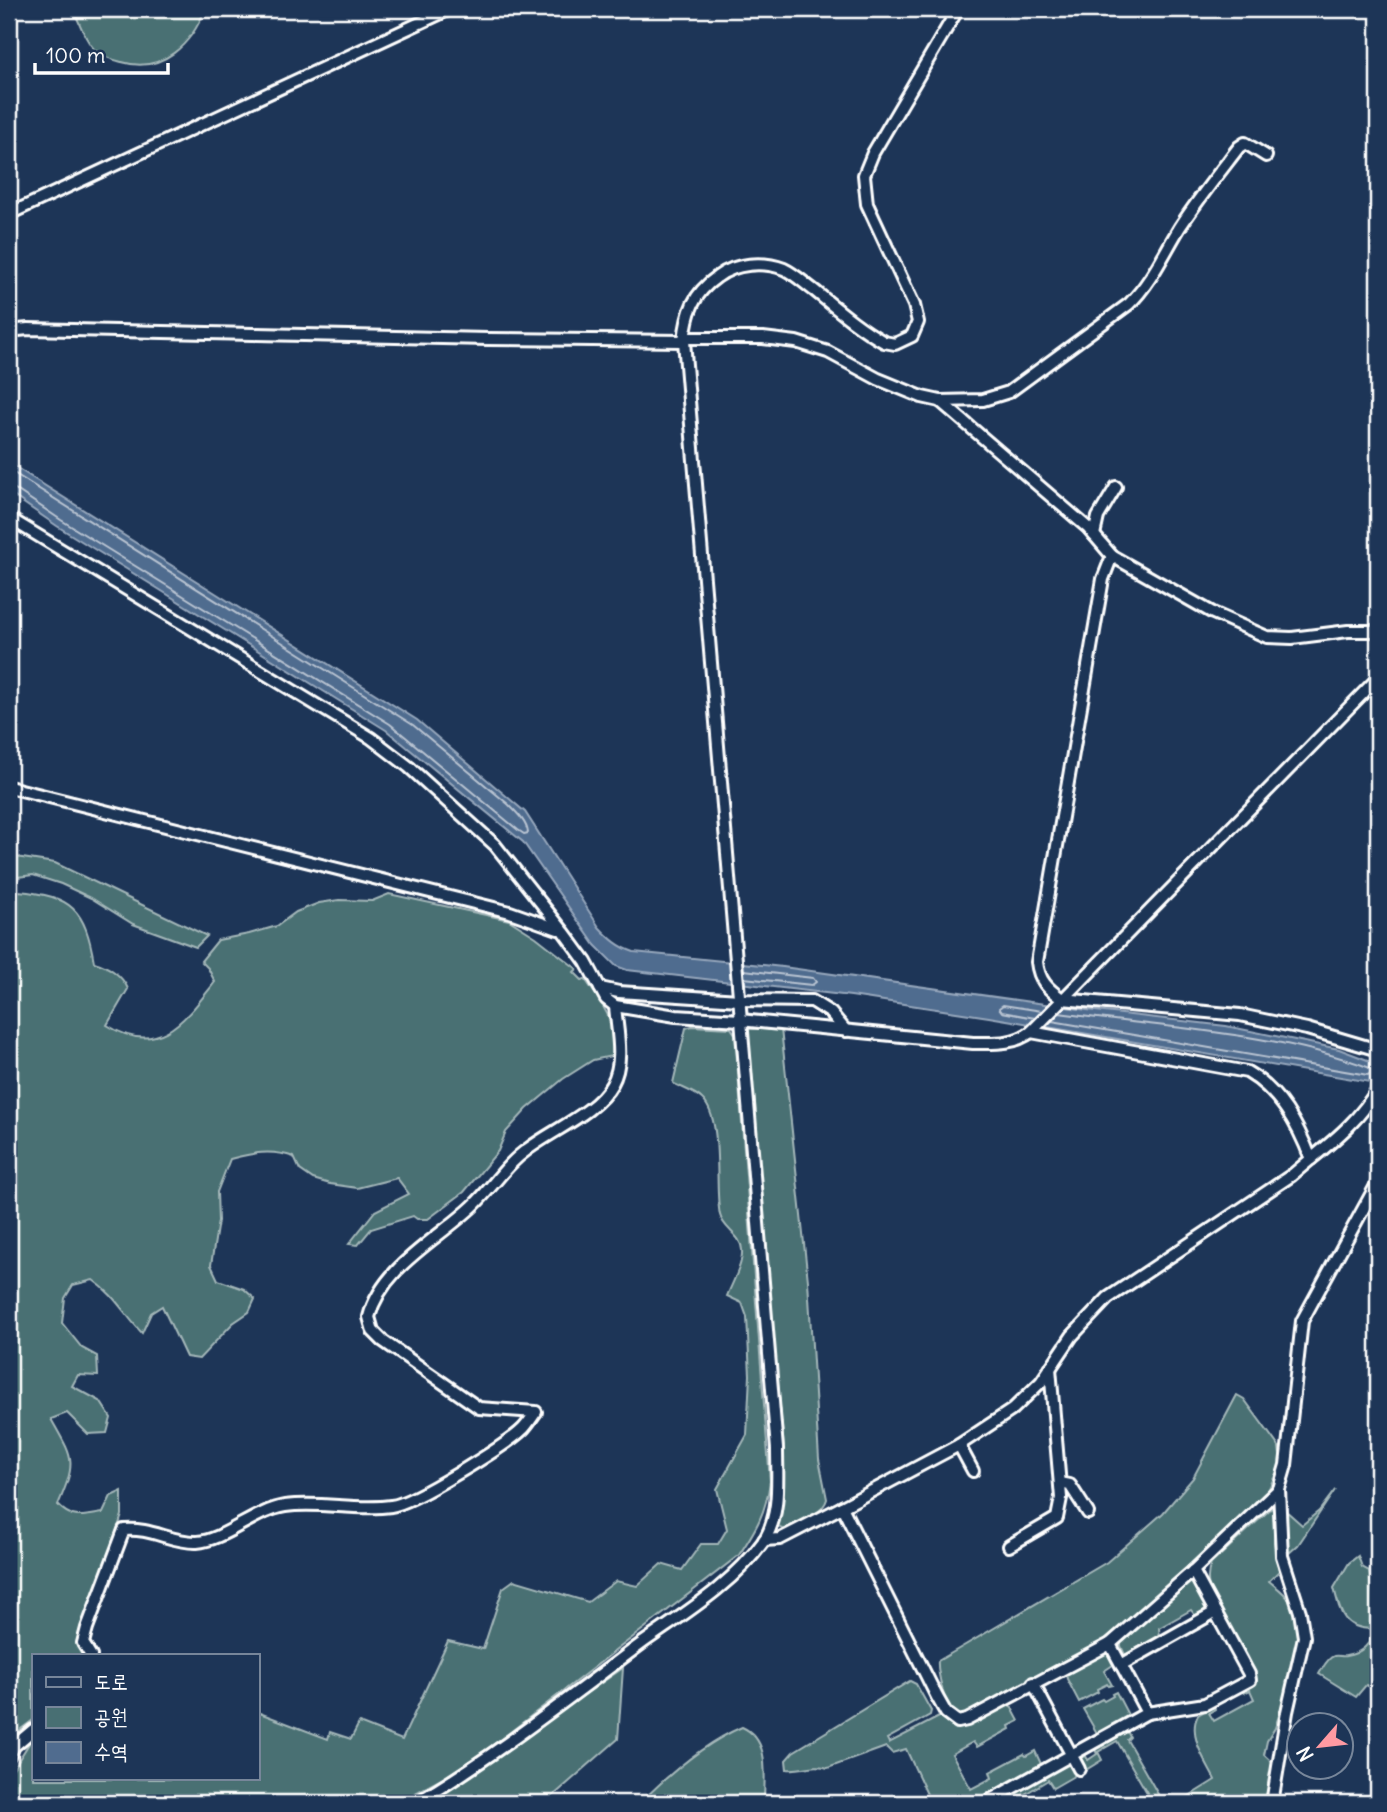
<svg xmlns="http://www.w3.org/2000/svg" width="1387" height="1812" viewBox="0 0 1387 1812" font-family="Delius,'Poor Story',sans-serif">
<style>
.green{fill:#486f73;stroke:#a4b7b9;stroke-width:2}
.water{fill:#506c8f;stroke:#96a7bc;stroke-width:2}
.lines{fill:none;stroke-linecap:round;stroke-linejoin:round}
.shore{stroke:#b9c4d2;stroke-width:2}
.minor-casing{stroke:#fff;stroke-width:16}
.minor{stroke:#1d3557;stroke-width:10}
</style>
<rect width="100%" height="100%" fill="#1d3557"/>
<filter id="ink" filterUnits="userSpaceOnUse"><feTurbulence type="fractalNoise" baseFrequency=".0143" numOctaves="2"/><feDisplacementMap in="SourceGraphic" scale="14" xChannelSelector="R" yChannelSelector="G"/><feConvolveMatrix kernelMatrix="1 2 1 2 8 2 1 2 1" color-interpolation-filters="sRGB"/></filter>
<g filter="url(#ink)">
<g class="green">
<path d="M 73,9 L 205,9 C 192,44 162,74 122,62 C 114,60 105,58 97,52 C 85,41 80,23 73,9 Z"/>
<path d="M 9,856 L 55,863 L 207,936 L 196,947 L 133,924 L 91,898 L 61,884 L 33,875 L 9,878 Z"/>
<path d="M 18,891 C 72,896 85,909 94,962 C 108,966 122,975 128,989 L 107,1025 C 158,1058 184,1021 215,982 L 208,968 L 201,961 L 218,940 L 249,934 L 277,926 L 296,912 L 319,903 L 339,900 L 372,901 L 389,894 L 509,920 L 536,937 L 577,969 L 574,972 L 582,980 L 585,979 C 601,1003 621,1026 612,1056 L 593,1060 L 563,1079 L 527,1109 L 506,1132 L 498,1151 L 464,1192 L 428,1219 L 417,1219 L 413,1216 L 371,1229 L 358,1245 L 349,1244 L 375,1211 L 409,1194 L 397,1178 L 357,1188 L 330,1184 L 313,1179 L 300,1170 L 294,1157 C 270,1149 253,1153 230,1159 L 217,1192 L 218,1221 L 211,1265 L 218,1280 L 244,1289 L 255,1299 L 249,1312 L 233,1323 L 199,1359 L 186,1357 L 162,1306 L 151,1313 L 142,1333 C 124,1314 115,1295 93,1280 L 73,1285 L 65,1298 L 62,1323 L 82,1348 L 97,1356 L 98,1376 L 78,1375 L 72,1386 L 100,1401 L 111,1418 L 107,1433 L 88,1434 L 67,1413 L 51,1419 C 74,1460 77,1460 58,1505 C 73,1521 84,1516 103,1513 L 111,1496 L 122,1491 L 122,1515 L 83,1631 L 87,1656 L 33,1656 L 33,1720 L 21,1729 L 9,1746 L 9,893 Z"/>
<path d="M 692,1026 L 731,1028 L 735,1034 L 770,1481 C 766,1513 756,1529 739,1555 L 500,1740 L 449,1775 L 397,1803 L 9,1803 L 9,1775 L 30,1742 L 33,1740 L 33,1779 L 257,1779 L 257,1712 L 328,1739 L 330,1732 L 351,1739 L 359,1723 L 402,1740 L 448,1641 L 483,1649 L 503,1588 L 514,1580 L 588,1602 L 616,1581 L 637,1586 L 661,1564 L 682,1570 L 701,1544 L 718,1544 L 727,1529 L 717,1489 L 747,1435 L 750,1375 L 747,1317 L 742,1303 L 727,1296 C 732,1283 743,1265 742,1250 C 742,1236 723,1229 720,1215 C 714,1188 724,1119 702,1099 C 695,1092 682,1088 673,1083 L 686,1028 Z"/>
<path d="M 745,1029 L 781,1029 L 808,1281 L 819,1459 L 827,1499 C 823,1514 797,1525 784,1530 L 775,1525 L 784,1489 L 784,1448 Z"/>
<path d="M 1237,1395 L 1244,1399 L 1279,1447 L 1281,1463 L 1265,1497 L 1119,1634 L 963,1718 C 963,1718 953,1713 952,1713 C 945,1706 937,1671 938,1661 L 1107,1562 L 1163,1513 L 1193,1478 Z"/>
<path d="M 1335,1490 L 1298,1545 L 1288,1554 L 1285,1554 L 1285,1510 L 1302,1525 L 1319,1511 Z"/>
<path d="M 1276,1504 L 1274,1542 L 1279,1571 L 1269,1581 C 1276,1587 1284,1592 1289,1600 C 1313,1634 1286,1691 1275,1728 L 1267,1741 L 1264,1755 L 1274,1764 L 1266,1803 L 1178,1803 L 1215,1780 C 1206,1762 1187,1735 1198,1715 L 1213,1706 L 1215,1709 L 1209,1713 L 1214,1721 L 1254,1699 L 1250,1690 L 1244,1693 L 1242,1691 L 1254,1684 C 1259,1646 1193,1602 1211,1564 Z"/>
<path d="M 1358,1556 L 1362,1567 L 1369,1571 L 1374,1600 L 1378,1590 L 1378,1685 L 1374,1689 L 1366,1685 L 1356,1697 L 1319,1674 C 1323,1668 1327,1658 1334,1656 C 1338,1655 1342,1657 1346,1656 C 1360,1654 1374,1643 1372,1629 C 1343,1629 1340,1612 1334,1588 L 1349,1563 Z"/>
<path d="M 1189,1583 L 1195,1583 L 1211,1610 L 1197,1618 L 1191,1610 L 1159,1628 L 1160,1639 L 1126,1657 L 1121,1646 L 1121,1643 Z"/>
<path d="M 1106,1651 L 1113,1665 L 1104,1671 L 1112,1685 L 1108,1686 L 1107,1684 L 1097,1689 L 1098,1692 L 1079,1702 L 1067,1679 L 1066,1674 L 1070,1669 Z"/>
<path d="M 623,1668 L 618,1739 L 545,1803 L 428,1803 Z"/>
<path d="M 910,1681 L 916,1684 L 931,1711 L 930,1715 L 887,1739 L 889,1743 L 943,1715 L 963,1726 L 1007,1705 L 1012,1708 L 1019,1721 L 1009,1726 L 1010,1729 L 977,1747 L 973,1742 L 952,1754 L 971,1789 L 992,1778 L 990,1772 L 1024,1754 L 1026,1756 L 1035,1751 L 1042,1766 L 980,1803 L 931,1803 L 906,1749 L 892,1753 L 886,1747 L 828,1768 C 813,1763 802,1771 787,1769 L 786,1760 L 793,1752 Z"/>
<path d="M 1116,1692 L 1128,1715 L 1128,1719 L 1098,1735 L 1083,1709 L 1102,1699 L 1104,1701 L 1113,1696 L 1112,1694 Z"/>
<path d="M 742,1727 C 771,1740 764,1776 764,1803 L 640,1803 C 669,1774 704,1743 742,1727 Z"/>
<path d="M 1126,1729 L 1130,1737 L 1127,1740 L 1163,1803 L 1153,1803 L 1117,1741 L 1098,1752 L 1102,1760 L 1084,1771 L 1076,1757 L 1084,1753 L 1088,1760 L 1097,1754 L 1094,1747 Z"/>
<path d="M 1070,1761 L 1079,1773 L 1053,1788 L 1048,1780 L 1010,1803 L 1000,1803 L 998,1799 Z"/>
</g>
<path class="water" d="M 9,463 L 417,720 L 525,812 L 599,927 C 610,939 619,947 634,952 L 783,967 L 1087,1010 L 1226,1026 L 1339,1049 L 1378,1064 L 1378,1082 L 1370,1082 L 989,1017 L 851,996 L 627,970 L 616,966 L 595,945 L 523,842 L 386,730 L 57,526 L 9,493 Z"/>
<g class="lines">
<g class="shore">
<path d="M 9,470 L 413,725 L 508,804 C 516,812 527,822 528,833 L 524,834 L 518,830 L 390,724 L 61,520 L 15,489 L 9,488"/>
<path d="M 744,970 L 813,978 L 816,982 L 812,985 L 744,978"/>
<path d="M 1035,1018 L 1002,1012 L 999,1008 L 1003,1005 L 1042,1011"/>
<path d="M 1052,1021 L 1368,1075 L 1372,1072 L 1370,1068 C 1272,1031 1163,1028 1059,1013"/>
</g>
<defs>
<g id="minor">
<path d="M 9,214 L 450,9"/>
<path d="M 9,331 L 28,329 L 488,339 L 684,341"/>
<path d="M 684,338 L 763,338 L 796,342 L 828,352 L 878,379 L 922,397 L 940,401 L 983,400 L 1009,392 L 1129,304 C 1151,283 1164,253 1180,227 C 1198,199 1219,173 1239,147 L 1245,143 L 1266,156"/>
<path d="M 940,401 L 1088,528 L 1112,556"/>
<path d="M 9,518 L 371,738 L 409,767 L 495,845 L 564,932 L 586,962 L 606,999 L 615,1006 L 676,1016 L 740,1020 L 973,1043 C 994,1043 1013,1045 1031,1032 L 1378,678"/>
<path d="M 1094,535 L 1098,517 L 1116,487"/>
<path d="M 1378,631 L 1348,631 L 1292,638 L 1267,637 L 1213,613 L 1112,556 L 1103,579 L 1037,962 C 1039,981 1048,989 1062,999 L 1240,1015 L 1307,1029 L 1378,1050"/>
<path d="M 9,787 L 510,912 L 558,929"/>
<path d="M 600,988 L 619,992 L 739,1000 L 812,1001 L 831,1013 L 846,1031"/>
<path d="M 1311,1159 C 1337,1138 1362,1117 1378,1088"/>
<path d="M 959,1445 L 973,1471"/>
<path d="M 1060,1483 L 1070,1485 L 1088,1513"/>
<path d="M 842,1507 L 959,1445 L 1012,1410 L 1041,1382 L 1072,1336 L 1108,1298 L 1292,1175 L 1311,1159 C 1298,1125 1280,1091 1247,1072 L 1031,1032"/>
<path d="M 764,1540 L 780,1539 L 842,1507 L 937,1697 L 946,1713 L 958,1722 L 967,1720 L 1110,1644 L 1193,1571 L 1279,1489 L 1286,1465 L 1302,1321 L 1378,1182"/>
<path d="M 1009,1546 L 1057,1518 L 1061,1498 L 1050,1368"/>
<path d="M 91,1656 L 83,1643 L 87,1628 L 124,1530 C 150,1527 172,1543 197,1542 C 225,1540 254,1511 285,1506 C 320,1501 356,1511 391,1506 C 412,1504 507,1445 523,1429 C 528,1424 532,1417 536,1412 L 479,1408 L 383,1341 L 373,1331 L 369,1317 C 382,1267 437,1240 473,1206 C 492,1188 506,1164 528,1149 C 553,1130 597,1112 612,1084 C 625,1061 617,1031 615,1006"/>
<path d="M 1121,1665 L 1215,1612"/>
<path d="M 1033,1683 L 1079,1769"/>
<path d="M 1147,1713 L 1205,1704 L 1250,1680 L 1249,1674 L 1193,1571"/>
<path d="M 9,1756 L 14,1746 L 33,1730"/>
<path d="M 416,1803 C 495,1756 567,1699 641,1644 C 683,1614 732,1585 763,1542 C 781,1516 777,1479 777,1449 L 684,341 C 687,312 693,294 717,277 C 735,263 763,261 784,269 C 795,274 805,284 815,291 C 837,309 859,328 884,342 L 895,344 L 912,336 L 918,322 L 914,305 L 867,204 L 864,175 L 873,153 L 958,9"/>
<path d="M 985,1803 L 1147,1713 L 1110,1644"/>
<path d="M 1272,1803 L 1287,1712 L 1304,1637 L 1300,1612 L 1282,1556 L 1279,1489"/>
</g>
</defs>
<use href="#minor" class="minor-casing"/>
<use href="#minor" class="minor"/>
</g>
</g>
<rect width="1387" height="1812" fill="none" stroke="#1d3557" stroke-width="35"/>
<rect x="18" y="18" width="1352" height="1777" fill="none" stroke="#fff" stroke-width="2.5" filter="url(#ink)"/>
<rect x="32" y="1654" width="228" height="126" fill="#1d3557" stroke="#77869a" stroke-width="2"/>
<rect x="46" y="1677" width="35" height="10" fill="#1d3557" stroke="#77869a" stroke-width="2"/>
<text x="94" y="1689" font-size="21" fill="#ffffff">도로</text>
<rect x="46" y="1707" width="35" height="21" fill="#486f73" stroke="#77869a" stroke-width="2"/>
<text x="94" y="1724" font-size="21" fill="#ffffff">공원</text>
<rect x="46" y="1742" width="35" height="21" fill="#506c8f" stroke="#77869a" stroke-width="2"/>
<text x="94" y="1759" font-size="21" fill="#ffffff">수역</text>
<g transform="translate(1320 1746) rotate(242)"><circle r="33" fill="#1d3557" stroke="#77869a" stroke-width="2"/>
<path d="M0-5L12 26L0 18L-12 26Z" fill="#ff9aa2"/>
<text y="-10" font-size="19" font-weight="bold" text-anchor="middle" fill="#ffffff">N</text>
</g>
<path d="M35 63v10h133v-10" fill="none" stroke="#ffffff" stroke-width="3.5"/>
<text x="46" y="63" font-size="21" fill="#ffffff" stroke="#1d3557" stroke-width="5" paint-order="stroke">100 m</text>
</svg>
